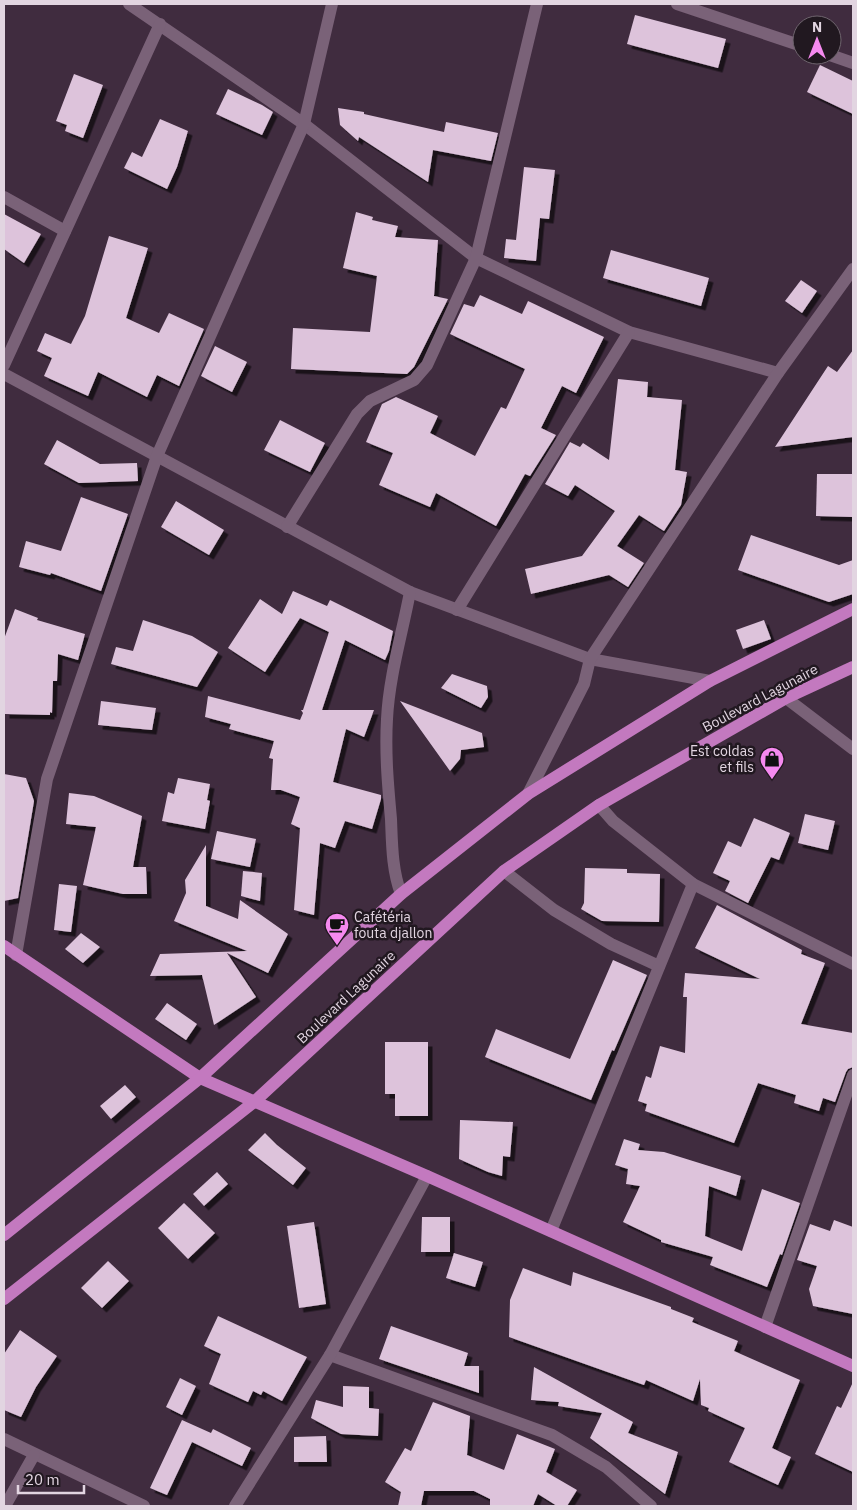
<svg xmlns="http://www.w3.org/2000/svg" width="857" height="1510" viewBox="0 0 857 1510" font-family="'IBM Plex Sans',sans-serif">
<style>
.building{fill:#ddc3db;filter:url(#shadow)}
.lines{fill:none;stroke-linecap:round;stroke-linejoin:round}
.minor{stroke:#7a6278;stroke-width:12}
.major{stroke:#c379bf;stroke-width:12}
.labels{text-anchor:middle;stroke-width:5;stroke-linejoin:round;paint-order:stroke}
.street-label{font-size:14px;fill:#e2d5e1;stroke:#211820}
.poi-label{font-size:14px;fill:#e2d5e1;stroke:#211820;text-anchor:end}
</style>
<defs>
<filter id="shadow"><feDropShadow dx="4.5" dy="4.5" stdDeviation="0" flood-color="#0009"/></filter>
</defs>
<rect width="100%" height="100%" fill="#402c3f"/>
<g class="building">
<path d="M 635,15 L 726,39 L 718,68 L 627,44 Z"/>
<path d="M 820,65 L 853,81 L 853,114 L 807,92 Z"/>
<path d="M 74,74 L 103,85 L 83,138 L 65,131 L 67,125 L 56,121 Z"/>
<path d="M 228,89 L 262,105 L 273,112 L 262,135 L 216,114 Z"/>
<path d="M 338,108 L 364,112 L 364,114 L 444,132 L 446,122 L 498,133 L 491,161 L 433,150 L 428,182 L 359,137 L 358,141 L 340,125 Z"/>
<path d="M 160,119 L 188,131 L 177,167 L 167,189 L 124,168 L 132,152 L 142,157 Z"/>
<path d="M 524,167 L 555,170 L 549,219 L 540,218 L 536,261 L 504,258 L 506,239 L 516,240 Z"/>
<path d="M 356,212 L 373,217 L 372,220 L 398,226 L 395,237 L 438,240 L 434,296 L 448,299 L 414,367 L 407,374 L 291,369 L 293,328 L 370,332 L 377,276 L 343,268 Z"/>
<path d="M 4,214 L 41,234 L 24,263 L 4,249 Z"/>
<path d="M 109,236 L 148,248 L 126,318 L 159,333 L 169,313 L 204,329 L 179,386 L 157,375 L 147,397 L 98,372 L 88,396 L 44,376 L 52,358 L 37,351 L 45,333 L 71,344 L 85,316 Z"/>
<path d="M 611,250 L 709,278 L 701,306 L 603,278 Z"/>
<path d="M 801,280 L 817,291 L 802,313 L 785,301 Z"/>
<path d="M 480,295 L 522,314 L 528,301 L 604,337 L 576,393 L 562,386 L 541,428 L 556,435 L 530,476 L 525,474 L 496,526 L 436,493 L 430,507 L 379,485 L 393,453 L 366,442 L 382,404 L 396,397 L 438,416 L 430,433 L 475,456 L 501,407 L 506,409 L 525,369 L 450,334 L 464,304 L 474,307 Z"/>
<path d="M 215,346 L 247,362 L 232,392 L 201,376 Z"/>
<path d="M 853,350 L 853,437 L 775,447 L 828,366 L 837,372 Z"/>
<path d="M 618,379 L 648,382 L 647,397 L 682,400 L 675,470 L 687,472 L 681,505 L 664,531 L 639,515 L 617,546 L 644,563 L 628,587 L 609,575 L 531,594 L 525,569 L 582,556 L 615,511 L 575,485 L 568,496 L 545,484 L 570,442 L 580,447 L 583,443 L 609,460 Z"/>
<path d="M 280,420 L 325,443 L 310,472 L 264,450 Z"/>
<path d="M 57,440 L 100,464 L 137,463 L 138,481 L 79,483 L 44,464 Z"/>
<path d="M 817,474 L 853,474 L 853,517 L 816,516 Z"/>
<path d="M 81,497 L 128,514 L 101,591 L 51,573 L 50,575 L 19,567 L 26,541 L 61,551 Z"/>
<path d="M 176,501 L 224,530 L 209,555 L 161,527 Z"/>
<path d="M 751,535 L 839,565 L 853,560 L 853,594 L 829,602 L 738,570 Z"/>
<path d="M 293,591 L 327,606 L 330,600 L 393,631 L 389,651 L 385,660 L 345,640 L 322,710 L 374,710 L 364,737 L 346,729 L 333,782 L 381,795 L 381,799 L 372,829 L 345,821 L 335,848 L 320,843 L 314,915 L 294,910 L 300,828 L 291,824 L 300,797 L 281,790 L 271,790 L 273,759 L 269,758 L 274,741 L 229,729 L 231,724 L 205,717 L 208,696 L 300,720 L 303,713 L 301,710 L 303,710 L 329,632 L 300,618 L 265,672 L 228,648 L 260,599 L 282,614 Z"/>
<path d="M 15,609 L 38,618 L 37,620 L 85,634 L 78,660 L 58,654 L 57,681 L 53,681 L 52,713 L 50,712 L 50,715 L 5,714 L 4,639 Z"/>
<path d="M 143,620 L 192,636 L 218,652 L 197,687 L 111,664 L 116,647 L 133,651 Z"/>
<path d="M 764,620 L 771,639 L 743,649 L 736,630 Z"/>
<path d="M 452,674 L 487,686 L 488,697 L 481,708 L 441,688 Z"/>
<path d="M 101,701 L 156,708 L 152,730 L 98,725 Z"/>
<path d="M 400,701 L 482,733 L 484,747 L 461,750 L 460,759 L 450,771 Z"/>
<path d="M 4,774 L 26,778 L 34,801 L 18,898 L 4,901 Z"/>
<path d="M 178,778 L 210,784 L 207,800 L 210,801 L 205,829 L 162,821 L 168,792 L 174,794 Z"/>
<path d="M 69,793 L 94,796 L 142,816 L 133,867 L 146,867 L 147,894 L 123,894 L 83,885 L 96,827 L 66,824 Z"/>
<path d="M 805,814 L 835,821 L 828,850 L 798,843 Z"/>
<path d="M 754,818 L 790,833 L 779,860 L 771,857 L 748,903 L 725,891 L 730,881 L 713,873 L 728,841 L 741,847 Z"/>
<path d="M 217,831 L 256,839 L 250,867 L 211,859 Z"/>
<path d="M 206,845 L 206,906 L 238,919 L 240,900 L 288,934 L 268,973 L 227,953 L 256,997 L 214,1025 L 202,975 L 150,976 L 160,954 L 247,951 L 174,921 L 186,893 L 185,880 Z"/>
<path d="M 585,868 L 627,869 L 627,873 L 660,874 L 659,922 L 602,921 L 581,909 L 584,903 Z"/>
<path d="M 243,871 L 262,873 L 260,901 L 241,896 Z"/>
<path d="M 59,884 L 77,886 L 71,932 L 54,930 Z"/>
<path d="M 717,905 L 802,950 L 801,954 L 825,963 L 801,1024 L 853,1033 L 853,1067 L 848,1069 L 846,1072 L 835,1102 L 823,1098 L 819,1111 L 794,1103 L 796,1095 L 758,1083 L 734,1143 L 645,1111 L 647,1104 L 638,1101 L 646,1076 L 651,1078 L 660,1046 L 685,1053 L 687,997 L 683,997 L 685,973 L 760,979 L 695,948 Z"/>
<path d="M 81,933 L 100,947 L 83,963 L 65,949 Z"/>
<path d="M 613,960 L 647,975 L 614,1051 L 612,1050 L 591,1100 L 485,1057 L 496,1029 L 570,1059 Z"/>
<path d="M 167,1003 L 197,1024 L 186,1040 L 155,1019 Z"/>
<path d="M 385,1042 L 428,1042 L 428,1116 L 395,1116 L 395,1094 L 385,1094 Z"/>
<path d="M 125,1085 L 136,1097 L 111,1119 L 100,1106 Z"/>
<path d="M 460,1120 L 513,1122 L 510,1157 L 503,1156 L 502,1176 L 488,1172 L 459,1159 Z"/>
<path d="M 265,1133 L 277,1145 L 306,1168 L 293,1185 L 248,1150 Z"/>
<path d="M 624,1139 L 640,1144 L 638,1150 L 664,1152 L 741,1176 L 736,1196 L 709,1186 L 705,1236 L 742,1251 L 762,1189 L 800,1203 L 782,1255 L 780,1254 L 767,1287 L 710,1265 L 713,1257 L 661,1242 L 661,1240 L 623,1222 L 640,1186 L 626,1184 L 628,1169 L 615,1165 Z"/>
<path d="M 217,1172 L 228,1184 L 204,1206 L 193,1194 Z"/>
<path d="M 184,1203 L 215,1233 L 188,1259 L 158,1228 Z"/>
<path d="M 422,1217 L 450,1217 L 450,1252 L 421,1252 Z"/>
<path d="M 834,1220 L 853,1227 L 853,1314 L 813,1306 L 809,1289 L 817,1266 L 797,1260 L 810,1224 L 830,1231 Z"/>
<path d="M 314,1222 L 326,1304 L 299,1308 L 287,1226 Z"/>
<path d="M 454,1253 L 483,1262 L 475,1287 L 446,1278 Z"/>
<path d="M 108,1261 L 129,1281 L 102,1308 L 81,1288 Z"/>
<path d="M 523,1268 L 571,1286 L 573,1272 L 671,1307 L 671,1309 L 694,1318 L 692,1322 L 738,1341 L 734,1351 L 800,1380 L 772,1448 L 791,1457 L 778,1485 L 729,1462 L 745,1428 L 708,1411 L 709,1408 L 701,1405 L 700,1379 L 693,1401 L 646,1380 L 644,1385 L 509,1337 L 510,1300 Z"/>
<path d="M 218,1316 L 307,1357 L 282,1401 L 263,1391 L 261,1395 L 253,1391 L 248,1402 L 209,1384 L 221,1354 L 204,1346 Z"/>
<path d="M 391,1326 L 468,1353 L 464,1366 L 479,1366 L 479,1393 L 379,1359 Z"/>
<path d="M 20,1330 L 57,1356 L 36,1387 L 21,1417 L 4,1410 L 4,1354 Z"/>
<path d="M 534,1367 L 633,1422 L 628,1433 L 678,1452 L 665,1494 L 590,1438 L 602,1413 L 558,1406 L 559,1402 L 531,1400 Z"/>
<path d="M 180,1378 L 196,1386 L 182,1415 L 166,1407 Z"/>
<path d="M 853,1382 L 853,1472 L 815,1454 L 837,1406 L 841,1408 Z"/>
<path d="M 343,1386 L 369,1387 L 369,1408 L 379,1409 L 378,1436 L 341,1434 L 311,1418 L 316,1400 L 343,1407 Z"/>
<path d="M 433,1402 L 470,1416 L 467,1455 L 504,1470 L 517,1434 L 555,1449 L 546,1472 L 577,1490 L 567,1506 L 557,1506 L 538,1494 L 533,1506 L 490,1506 L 490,1499 L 474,1491 L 424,1491 L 421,1506 L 398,1506 L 401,1492 L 385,1482 L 405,1448 L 411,1451 Z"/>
<path d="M 182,1420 L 211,1433 L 213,1429 L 251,1448 L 242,1466 L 192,1442 L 167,1495 L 150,1488 Z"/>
<path d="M 326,1436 L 327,1462 L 294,1462 L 294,1437 Z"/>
</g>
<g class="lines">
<g class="minor">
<path d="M 129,4 L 304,124 L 476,258 L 629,332 L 778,373"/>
<path d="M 677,4 L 802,46"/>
<path d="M 830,55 L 853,63"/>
<path d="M 4,197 L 65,231"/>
<path d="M 4,365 L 160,24"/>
<path d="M 4,374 L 410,592 L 590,659 L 710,681"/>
<path d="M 287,527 L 357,414 L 370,401 L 414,380 L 427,365 L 476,258 L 537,4"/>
<path d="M 457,610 L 629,332"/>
<path d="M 786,698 L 853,749"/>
<path d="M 528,794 L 584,684 L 590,659 L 778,373 L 853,269"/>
<path d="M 599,805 L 613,821 L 693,884 L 853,964"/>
<path d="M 504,871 L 554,910 L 611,944 L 659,966"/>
<path d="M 401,894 C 392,870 392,844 391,819 C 388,786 385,753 387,719 C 389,677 402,634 410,592"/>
<path d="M 16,955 L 47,779 L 157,456 L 304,124 L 332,4"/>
<path d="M 551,1231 L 693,884"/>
<path d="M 765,1327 L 853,1075"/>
<path d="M 330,1355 L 552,1435 L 606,1467 L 651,1506"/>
<path d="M 4,1439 L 144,1506"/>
<path d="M 5,1506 L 34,1455"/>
<path d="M 235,1506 L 330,1355 L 427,1176"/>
</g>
<g class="major">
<path d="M 4,946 L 200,1078 L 427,1176 L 853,1366"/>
<path d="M 4,1235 L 200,1078 L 401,894 L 528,794 L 710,681 L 853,609"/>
<path d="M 4,1299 L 254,1102 L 504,871 L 599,805 L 786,698 L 853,667"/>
</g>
</g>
<defs>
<symbol id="shop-pin" viewBox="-11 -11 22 30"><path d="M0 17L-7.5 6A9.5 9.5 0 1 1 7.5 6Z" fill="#f589ef" stroke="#211820"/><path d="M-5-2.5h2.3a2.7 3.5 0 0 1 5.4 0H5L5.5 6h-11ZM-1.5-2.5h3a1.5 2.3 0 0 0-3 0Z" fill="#111"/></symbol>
<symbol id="cafe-pin" viewBox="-11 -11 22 30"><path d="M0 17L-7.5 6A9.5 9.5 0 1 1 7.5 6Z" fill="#f589ef" stroke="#211820"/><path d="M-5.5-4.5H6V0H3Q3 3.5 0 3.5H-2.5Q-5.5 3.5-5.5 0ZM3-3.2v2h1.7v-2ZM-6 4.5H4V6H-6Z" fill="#111"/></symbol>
</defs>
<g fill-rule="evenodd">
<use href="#shop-pin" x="758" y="745" width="28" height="38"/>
<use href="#cafe-pin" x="323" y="911" width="28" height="38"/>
</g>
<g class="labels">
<g class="street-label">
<text transform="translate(760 698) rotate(-28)" y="5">Boulevard Lagunaire</text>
<text transform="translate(346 997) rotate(-43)" y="5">Boulevard Lagunaire</text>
</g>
<g class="poi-label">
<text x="754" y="756">Est coldas<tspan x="754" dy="16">et fils</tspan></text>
<text x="354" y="922" text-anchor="start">Cafétéria<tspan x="354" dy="16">fouta djallon</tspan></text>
</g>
</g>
<rect width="857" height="1510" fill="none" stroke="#e2d5e1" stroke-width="10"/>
<g transform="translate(817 40)"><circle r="24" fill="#211820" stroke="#6e646d"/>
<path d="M0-4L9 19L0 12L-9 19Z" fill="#f589ef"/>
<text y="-8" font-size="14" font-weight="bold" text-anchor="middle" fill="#e2d5e1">N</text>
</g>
<path d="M18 1485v8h66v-8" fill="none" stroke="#e2d5e1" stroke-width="2.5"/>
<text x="25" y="1485" font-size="15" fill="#e2d5e1" stroke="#211820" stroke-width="4" paint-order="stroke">20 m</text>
</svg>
